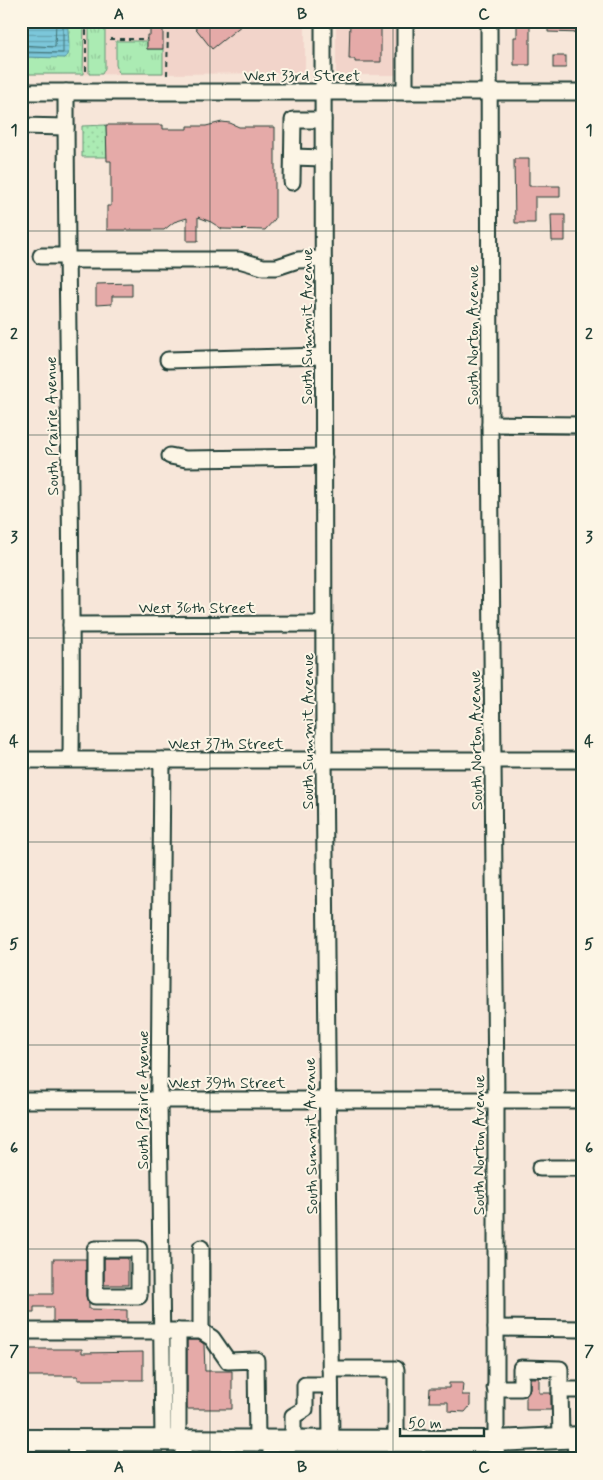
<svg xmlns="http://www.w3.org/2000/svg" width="603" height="1480" viewBox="0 0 603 1480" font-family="Mynerve,sans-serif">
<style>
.built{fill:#f2d4ca}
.grass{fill:url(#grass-tufts);stroke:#659474}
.park{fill:url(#park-dots);stroke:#659474}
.water{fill:url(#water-rules);stroke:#569098}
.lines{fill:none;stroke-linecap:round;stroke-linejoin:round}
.shore{stroke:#447476;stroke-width:1}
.building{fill:#e5aaa8;stroke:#1f3d34}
.minor-casing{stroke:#1f3d34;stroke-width:19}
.major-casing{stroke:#1f3d34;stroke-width:24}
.path{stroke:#1f3d34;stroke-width:2;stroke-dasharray:5 4;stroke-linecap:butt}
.minor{stroke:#fcf5e5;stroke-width:15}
.major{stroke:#fcf5e5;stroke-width:20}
.grid{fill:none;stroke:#1f3d34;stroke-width:1;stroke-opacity:0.55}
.labels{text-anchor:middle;stroke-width:4;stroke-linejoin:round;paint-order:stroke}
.street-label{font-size:16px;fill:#1f3d34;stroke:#fcf5e5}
.neatline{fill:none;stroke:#1f3d34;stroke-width:2}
.grid-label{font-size:16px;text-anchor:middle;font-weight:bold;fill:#1f3d34}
</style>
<defs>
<pattern id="grass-tufts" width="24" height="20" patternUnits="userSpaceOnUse" patternTransform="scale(1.25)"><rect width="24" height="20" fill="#abebb3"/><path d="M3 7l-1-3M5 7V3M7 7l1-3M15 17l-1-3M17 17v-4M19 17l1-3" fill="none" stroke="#93ca9b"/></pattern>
<pattern id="park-dots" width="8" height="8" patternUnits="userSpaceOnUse" patternTransform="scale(1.25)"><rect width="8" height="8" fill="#abebb3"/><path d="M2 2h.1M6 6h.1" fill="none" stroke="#93ca9b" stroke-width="1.8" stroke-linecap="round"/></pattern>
<pattern id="water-rules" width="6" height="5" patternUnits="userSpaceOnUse" patternTransform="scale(1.25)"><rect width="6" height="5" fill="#7bc7da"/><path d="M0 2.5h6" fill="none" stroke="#64a3b2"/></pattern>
</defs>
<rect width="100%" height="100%" fill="#f7e6d9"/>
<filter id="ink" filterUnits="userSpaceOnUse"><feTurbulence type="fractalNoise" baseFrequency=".02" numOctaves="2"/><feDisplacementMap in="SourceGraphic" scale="10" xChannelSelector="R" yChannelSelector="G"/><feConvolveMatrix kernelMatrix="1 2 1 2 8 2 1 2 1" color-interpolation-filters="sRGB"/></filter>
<g filter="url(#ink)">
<g class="built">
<path d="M 21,21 L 305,21 L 305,73 L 21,75 Z"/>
<path d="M 336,21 L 400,21 L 401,75 L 336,75 Z"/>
</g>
<g class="grass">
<path d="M 21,21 L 84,21 L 83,74 L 21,74 Z"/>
<path d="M 89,21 L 105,21 L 105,68 L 102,74 L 89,74 Z"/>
<path d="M 116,41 L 147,41 L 147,49 L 163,49 L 163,73 L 119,73 L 116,65 Z"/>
</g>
<path class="park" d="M 106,125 L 107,157 L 82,157 L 82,126 Z"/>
<path class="water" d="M 21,21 L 67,21 C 68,27 70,51 68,55 L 64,58 L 21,57 Z"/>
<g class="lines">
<g class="shore">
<path d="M 21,45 L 55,47 L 56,21"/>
<path d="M 21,52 L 63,53 L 63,21"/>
</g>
</g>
<g class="building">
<path d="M 150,21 L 163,21 L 163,49 L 147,49 L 147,35 L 150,35 Z"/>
<path d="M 190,21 L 247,21 L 212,49 Z"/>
<path d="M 350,21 L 381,21 L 381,62 L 355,62 L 355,59 L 349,59 Z"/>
<path d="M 517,21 L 530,21 L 530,65 L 514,65 L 514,37 L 517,37 Z"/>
<path d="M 548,21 L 582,21 L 582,33 L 548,32 Z"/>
<rect x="553" y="56" width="13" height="12"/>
<path d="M 222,122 L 230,123 L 239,127 L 275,127 L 275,219 L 265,230 L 222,229 L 211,222 L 198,217 L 198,241 L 187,241 L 187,218 L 174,222 L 164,230 L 107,230 L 107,206 L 111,206 L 111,161 L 107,161 L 106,125 L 163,125 L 163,129 L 187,129 L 187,126 L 206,126 Z"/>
<path d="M 514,159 L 529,159 L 529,186 L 560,186 L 560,197 L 535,197 L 535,223 L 515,223 Z"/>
<path d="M 551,215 L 565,215 L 565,241 L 552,241 Z"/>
<path d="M 132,283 L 132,296 L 112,296 L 112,304 L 96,305 L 96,284 Z"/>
<rect x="104" y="1258" width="24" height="27"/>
<path d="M 53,1259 L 86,1259 L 86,1296 L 89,1303 L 89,1309 L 127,1310 L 127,1322 L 53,1322 L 53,1307 L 34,1307 L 34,1312 L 21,1312 L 21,1294 L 53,1294 Z"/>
<path d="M 187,1340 L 198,1340 L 204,1344 L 205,1371 L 232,1371 L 232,1409 L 187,1409 Z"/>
<path d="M 21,1349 L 82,1349 L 82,1353 L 143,1352 L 143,1380 L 78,1380 L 78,1376 L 21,1376 Z"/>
<path d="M 530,1378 L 539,1378 L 539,1393 L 551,1393 L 551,1410 L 526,1410 L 526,1396 L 530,1388 Z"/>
<path d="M 449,1383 L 463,1383 L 462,1395 L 470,1395 L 470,1406 L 465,1412 L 448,1411 L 448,1402 L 429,1402 L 430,1388 L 449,1388 Z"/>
</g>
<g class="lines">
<defs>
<g id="minor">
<path d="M 323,21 L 324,760 L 331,1441"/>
<path d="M 405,21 L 405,92"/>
<path d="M 489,21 L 490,424 L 496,1099 L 496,1459"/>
<path d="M 21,92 L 582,92"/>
<path d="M 66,92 C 66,314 73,537 71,759"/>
<path d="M 21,126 L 66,127"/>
<path d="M 293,157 L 323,158"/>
<path d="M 292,182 L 293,120 L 323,120"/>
<path d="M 41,256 L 67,256"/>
<path d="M 67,260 L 239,260 L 263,267 L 277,267 L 298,260 L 323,259"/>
<path d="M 168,360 L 323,356"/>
<path d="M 490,424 L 582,425"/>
<path d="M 170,456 L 186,459 L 324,457"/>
<path d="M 71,625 L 324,624"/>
<path d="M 21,760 L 582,760"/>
<path d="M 162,760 L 159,1100 L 163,1440"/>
<path d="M 21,1100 L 582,1100"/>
<path d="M 540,1168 L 582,1168"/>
<rect x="95" y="1249" width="44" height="47"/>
<path d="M 496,1328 L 582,1329"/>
<path d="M 21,1331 L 201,1331 L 212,1338 L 228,1361 L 256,1360 L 257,1441"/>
<path d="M 178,1331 L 178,1440"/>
<path d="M 201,1331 L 201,1248"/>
<path d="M 330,1369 L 396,1369 L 396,1441"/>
<path d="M 495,1388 L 521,1388 L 521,1368 L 560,1369 L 560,1390"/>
<path d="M 575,1437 L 576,1459"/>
<path d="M 561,1438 L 560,1390 L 582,1390"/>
<path d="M 75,1440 L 76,1459"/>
<path d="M 183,1440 L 183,1459"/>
<path d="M 271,1441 L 271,1459"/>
<path d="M 293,1441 L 293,1416 L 305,1409 L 305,1385 L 330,1385"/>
</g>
<path id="major" d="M 21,1440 L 495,1441 L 582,1437"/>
</defs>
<use href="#minor" class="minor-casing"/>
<use href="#major" class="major-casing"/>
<g class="path">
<path d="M 86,21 L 86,75"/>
<path d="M 110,39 L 147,39"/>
<path d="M 167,75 L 168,27"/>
</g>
<use href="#minor" class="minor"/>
<use href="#major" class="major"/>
</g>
</g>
<path class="grid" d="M 210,21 L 210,1459M 393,21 L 393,1459M 21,231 L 582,231M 21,435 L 582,435M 21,638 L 582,638M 21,842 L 582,842M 21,1045 L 582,1045M 21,1249 L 582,1249"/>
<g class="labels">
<g class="street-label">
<text x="302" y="81">West 33rd Street</text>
<text transform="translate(306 326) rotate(-90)" y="6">South Summit Avenue</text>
<text transform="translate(472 335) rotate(-90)" y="6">South Norton Avenue</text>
<text transform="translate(51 426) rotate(-91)" y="6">South Prairie Avenue</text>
<text x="197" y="613">West 36th Street</text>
<text transform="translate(307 731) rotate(-90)" y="6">South Summit Avenue</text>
<text transform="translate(475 740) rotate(-91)" y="6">South Norton Avenue</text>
<text x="226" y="749">West 37th Street</text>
<text x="227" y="1088">West 39th Street</text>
<text transform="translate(142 1100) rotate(-90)" y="6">South Prairie Avenue</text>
<text transform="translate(310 1136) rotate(-91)" y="6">South Summit Avenue</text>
<text transform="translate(478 1145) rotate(-90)" y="6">South Norton Avenue</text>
</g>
</g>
<rect width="603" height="1480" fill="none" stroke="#fcf5e5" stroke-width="55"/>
<path d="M400 1428v8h84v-8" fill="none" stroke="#1f3d34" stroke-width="2.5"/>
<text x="408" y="1428" font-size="15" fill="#1f3d34" stroke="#fcf5e5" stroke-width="4" paint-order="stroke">50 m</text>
<rect x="28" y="28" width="548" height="1424" class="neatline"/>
<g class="grid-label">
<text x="119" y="19">A</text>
<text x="302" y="19">B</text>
<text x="484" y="19">C</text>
<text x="14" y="135">1</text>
<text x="589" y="135">1</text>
<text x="14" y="339">2</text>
<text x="589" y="339">2</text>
<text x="14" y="542">3</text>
<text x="589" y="542">3</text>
<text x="14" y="746">4</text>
<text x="589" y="746">4</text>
<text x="14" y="949">5</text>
<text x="589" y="949">5</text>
<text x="14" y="1153">6</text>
<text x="589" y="1153">6</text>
<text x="14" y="1356">7</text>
<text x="589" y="1356">7</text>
<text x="119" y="1472">A</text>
<text x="302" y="1472">B</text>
<text x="484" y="1472">C</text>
</g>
</svg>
